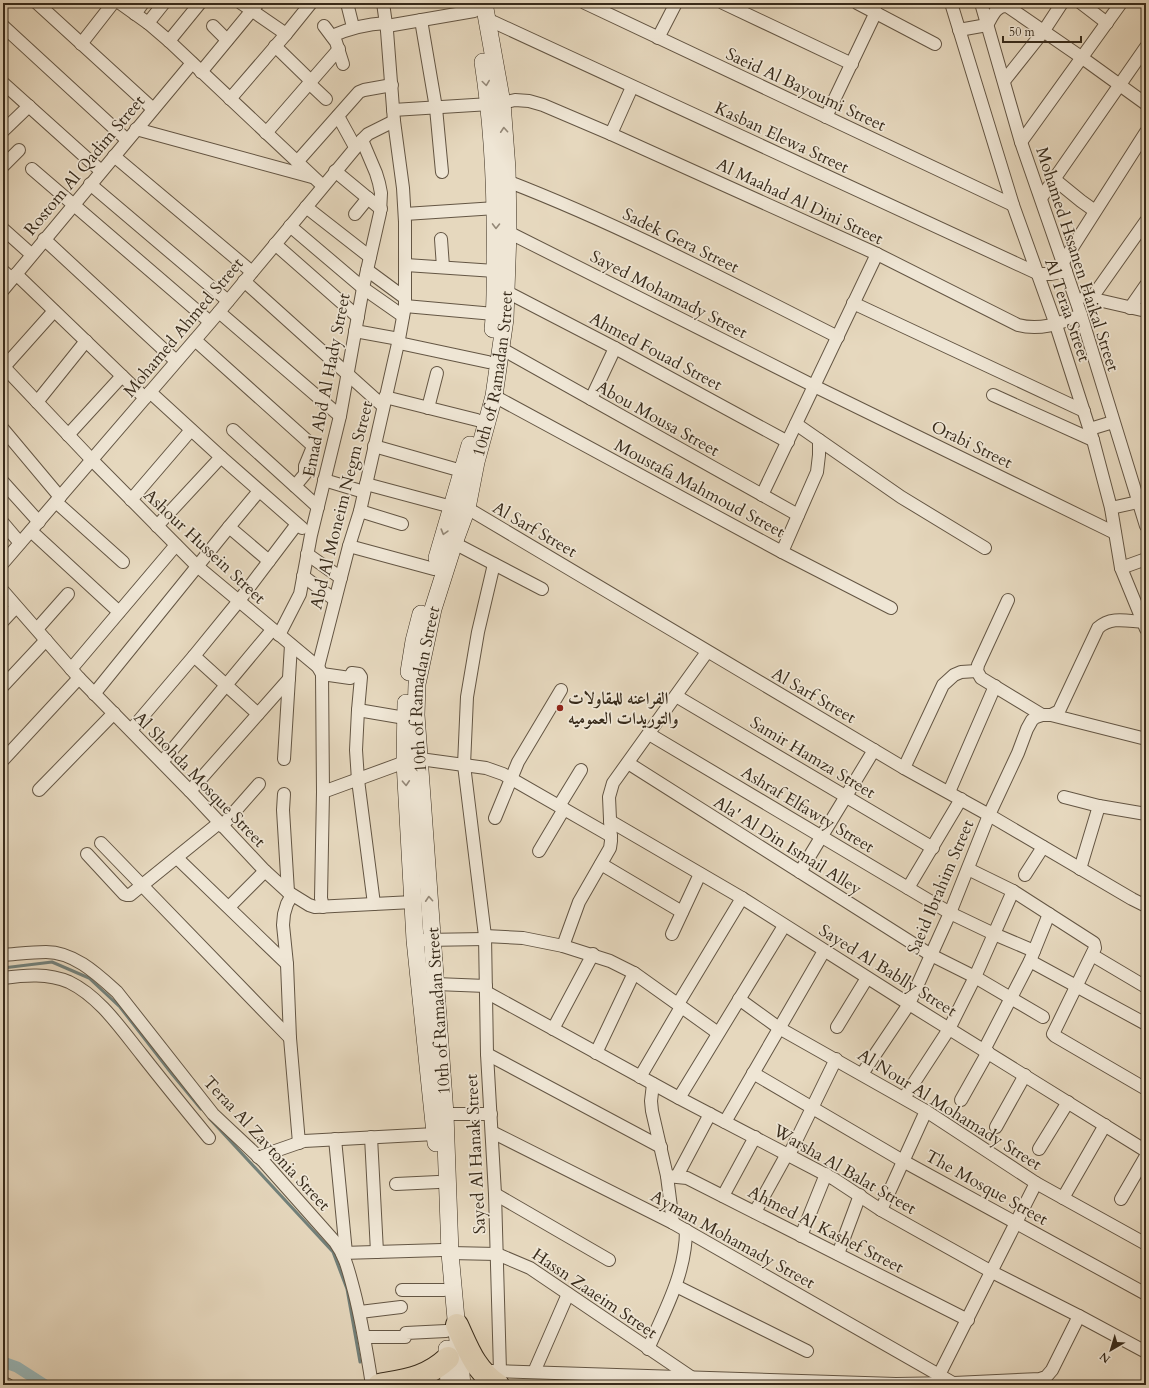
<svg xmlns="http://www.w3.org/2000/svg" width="1149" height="1388" viewBox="0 0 1149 1388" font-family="Cardo,Amiri,serif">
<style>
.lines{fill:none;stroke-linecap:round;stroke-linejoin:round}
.stream{stroke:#72807a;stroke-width:3}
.canal{stroke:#99b8ba;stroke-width:11}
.minor-casing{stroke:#645644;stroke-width:14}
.secondary-casing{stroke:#382b1b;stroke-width:18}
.motorway-casing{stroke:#382b1b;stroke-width:24}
.minor{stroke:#efe6d5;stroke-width:12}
.secondary{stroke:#efe6d5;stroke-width:17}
.motorway{stroke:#e6d8be;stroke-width:22}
.oneway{stroke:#948878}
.poi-dot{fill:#8f2418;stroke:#efe6d5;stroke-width:1.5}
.labels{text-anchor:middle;stroke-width:3.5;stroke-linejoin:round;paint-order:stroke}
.street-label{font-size:17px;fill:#382b1b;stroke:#efe6d5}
.poi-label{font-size:17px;font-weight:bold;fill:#382b1b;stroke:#efe6d5;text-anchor:start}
</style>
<rect width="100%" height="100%" fill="#e6d8be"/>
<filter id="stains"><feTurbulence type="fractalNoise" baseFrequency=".005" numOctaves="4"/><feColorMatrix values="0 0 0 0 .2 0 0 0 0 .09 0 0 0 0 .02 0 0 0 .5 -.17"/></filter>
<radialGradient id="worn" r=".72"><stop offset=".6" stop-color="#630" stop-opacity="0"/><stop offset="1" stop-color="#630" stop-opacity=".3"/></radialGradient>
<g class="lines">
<g class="stream">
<path d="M 3,968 L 52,962 L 89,978 L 120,1007 L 172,1074 L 201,1109"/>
<path d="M 210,1119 L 333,1252 L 347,1289 L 360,1362"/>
</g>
<path class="canal" d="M 3,1362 L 17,1367 L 45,1385"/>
<defs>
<g id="minor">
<path d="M 37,3 L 153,109"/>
<path d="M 120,3 L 148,23 L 169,41 L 323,186"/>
<path d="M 241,3 L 286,34"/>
<path d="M 347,3 L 353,27"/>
<path d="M 585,3 L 1013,205"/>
<path d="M 723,3 L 852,64"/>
<path d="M 857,3 L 935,44"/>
<path d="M 951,3 L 1013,205 L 1056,325 L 1093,440 L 1111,508 L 1121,568 L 1146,629"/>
<path d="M 981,3 L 1021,142 L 1081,315 L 1146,526"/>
<path d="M 1081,3 L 1107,23"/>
<path d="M 135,14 L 143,3"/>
<path d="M 487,19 L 1039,274 L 1051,274 L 1066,271"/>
<path d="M 421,20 L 436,108 L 442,172"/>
<path d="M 148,23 L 164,3"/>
<path d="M 3,26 L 127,140"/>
<path d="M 213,26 L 227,40"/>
<path d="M 324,26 L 336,42 L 343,64"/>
<path d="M 387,26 L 474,11"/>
<path d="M 959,30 L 987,25 C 992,17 996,5 1007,6 L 1081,57 L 1146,104"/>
<path d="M 332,36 C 350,28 367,24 386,23"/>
<path d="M 658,38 L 676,3"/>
<path d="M 169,41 L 200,3"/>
<path d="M 81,44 L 113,3"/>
<path d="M 275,46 L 311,81"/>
<path d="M 201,72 L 258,3"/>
<path d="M 1004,81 L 1043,32 L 1062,3"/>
<path d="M 3,83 L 101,171"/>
<path d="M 309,83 L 326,99"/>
<path d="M 230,99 L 286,34 L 311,3"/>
<path d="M 502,103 L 515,100 L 529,101 L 543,105 L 611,134 L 877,254 L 1018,325 C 1041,331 1060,323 1081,315"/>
<path d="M 393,110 L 490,104"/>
<path d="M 338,116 L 355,147"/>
<path d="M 826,117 L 876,12"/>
<path d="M 136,129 L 312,177"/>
<path d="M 3,131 L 29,106"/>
<path d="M 266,133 L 339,49"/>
<path d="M 611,134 L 632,87"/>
<path d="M 1021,142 L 1121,3"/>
<path d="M 114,156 L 252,272"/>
<path d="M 297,162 L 359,92 L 364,90 L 392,85"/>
<path d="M 3,166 L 19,150"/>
<path d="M 32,169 L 210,322"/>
<path d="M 335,171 L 381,209"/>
<path d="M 1054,179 L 1081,201 L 1095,211"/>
<path d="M 507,181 C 621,225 729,282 838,337"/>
<path d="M 90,184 L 228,301"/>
<path d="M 1041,198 L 1146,47"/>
<path d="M 306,207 L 370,257"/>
<path d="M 355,214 L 368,198"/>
<path d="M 405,214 L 496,208"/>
<path d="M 290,226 L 363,288 L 403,316"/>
<path d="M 3,229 L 31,254"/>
<path d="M 508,232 L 814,386 L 1115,533"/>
<path d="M 44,239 L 176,361"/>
<path d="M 441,239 L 443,267"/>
<path d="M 275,244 L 358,317"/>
<path d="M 1063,262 L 1146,132"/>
<path d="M 406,265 L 495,271"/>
<path d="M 367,270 L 405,298"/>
<path d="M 3,271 L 12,279"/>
<path d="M 16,274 L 145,398"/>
<path d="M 244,281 L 383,406"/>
<path d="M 3,290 L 192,63"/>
<path d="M 507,292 L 615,348 L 788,442"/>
<path d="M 1085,297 L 1146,311"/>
<path d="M 1091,299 L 1146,221"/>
<path d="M 853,303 L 1084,411"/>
<path d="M 405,306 L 494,314"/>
<path d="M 1130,308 L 1146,285"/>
<path d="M 219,312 L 340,416"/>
<path d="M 355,331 L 399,339"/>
<path d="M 195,340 L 312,445 L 312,449 L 305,466 L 305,474 L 295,486"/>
<path d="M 399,343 L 488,362"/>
<path d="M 502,349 L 798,515"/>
<path d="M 3,366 L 92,460 L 197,566 L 318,667 L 322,674 L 323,792 L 321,898 L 323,907"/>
<path d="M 4,367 L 54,311"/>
<path d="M 150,392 L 221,457 L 302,528"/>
<path d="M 993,395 L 1093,440"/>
<path d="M 494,396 L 782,552 L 891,608"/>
<path d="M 385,397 L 477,420"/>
<path d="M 591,399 L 615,348"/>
<path d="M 37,402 L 86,341"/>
<path d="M 428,408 L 437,373"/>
<path d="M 796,424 L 901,497 L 985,548"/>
<path d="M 3,429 L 60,497"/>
<path d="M 1090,429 L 1113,422"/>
<path d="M 233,430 L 318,507"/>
<path d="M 68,435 L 122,376"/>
<path d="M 374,446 L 469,473"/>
<path d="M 324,480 L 364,492"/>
<path d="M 3,482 L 39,522"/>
<path d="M 366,484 L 452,507"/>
<path d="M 762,495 L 877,254"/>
<path d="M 131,500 L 191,430"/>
<path d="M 56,502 L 123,562"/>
<path d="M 467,508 L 904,768 L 989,815 L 1132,899 L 1146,906"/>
<path d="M 1111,508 L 1138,502"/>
<path d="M 360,511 L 402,524"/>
<path d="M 3,523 L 20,543"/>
<path d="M 157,526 L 221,457"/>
<path d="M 229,527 L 269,561"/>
<path d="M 31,531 L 119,612"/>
<path d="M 454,543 L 542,589"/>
<path d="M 349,546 L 434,569"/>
<path d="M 782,552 L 817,472 L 819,455 L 819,440"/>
<path d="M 307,554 L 341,578"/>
<path d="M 3,563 L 219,312 L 362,140 L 368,134 L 394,121"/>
<path d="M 494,564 L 478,632 L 467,697 L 464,765 L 485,936 L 487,1054 L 495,1194 L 500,1371"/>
<path d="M 1121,568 L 1146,559"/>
<path d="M 303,576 L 335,600"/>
<path d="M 3,591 L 79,678 L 190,791 L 265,871 L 288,892 L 309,905 L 315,907 L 413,902"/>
<path d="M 1008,600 L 978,665 L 977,671 L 981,678 L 1042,715"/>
<path d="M 3,621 L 16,607"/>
<path d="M 37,629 L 68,594"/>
<path d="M 279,635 L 300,594 L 311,535 L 340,416 L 363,288 L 380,213 L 381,193 L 379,183 L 376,173 L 362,140"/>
<path d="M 194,656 L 258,714"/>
<path d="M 318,667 L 349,546 L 360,511 L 399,339 L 405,306 L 405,222 L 403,188 L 394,121 L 387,31 L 383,3"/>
<path d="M 71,669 L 176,545"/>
<path d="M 322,674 L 350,678 L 352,673 L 359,674 L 361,677 L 358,710 L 356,750 L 358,780 L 374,904"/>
<path d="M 3,686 L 46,640"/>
<path d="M 94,694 L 229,527 L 259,491"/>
<path d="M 676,696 L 933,848"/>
<path d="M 358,710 L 405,718"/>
<path d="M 1051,715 L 1146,739"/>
<path d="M 131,730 L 194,656 L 238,602 L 297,524"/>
<path d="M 649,734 L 950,913 L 994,934 L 1034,951"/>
<path d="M 284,759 L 291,645"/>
<path d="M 420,759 L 486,768 L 503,774 L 611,836"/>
<path d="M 3,760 L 79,678"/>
<path d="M 162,762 L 272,630"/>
<path d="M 628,763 L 931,955 L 975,977 L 1043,1017"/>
<path d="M 904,768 L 943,685 L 954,675 L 961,672 L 977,671"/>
<path d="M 39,790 L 114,713"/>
<path d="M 190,791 L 289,679"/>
<path d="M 323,792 L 405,762"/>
<path d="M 949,792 L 995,686"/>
<path d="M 284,794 L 283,810 L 288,892"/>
<path d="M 1064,797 L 1099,806 L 1146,814"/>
<path d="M 559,806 L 581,770"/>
<path d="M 495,818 L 518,762 L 561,690"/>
<path d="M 610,821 L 742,898 L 909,1004 L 1146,1151"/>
<path d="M 222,826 L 259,784"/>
<path d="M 101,843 L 290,1038"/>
<path d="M 539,851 L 564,809"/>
<path d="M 87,854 L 124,894 L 127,895 L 130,895 L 219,823"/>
<path d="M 177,858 L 287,964"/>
<path d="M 601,864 L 682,912"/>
<path d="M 968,869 L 1013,891 L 1094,943 L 1095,948 L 1053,1034 L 1055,1036 L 1146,1089"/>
<path d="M 1080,869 L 1099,806"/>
<path d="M 800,872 L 874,750"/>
<path d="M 1025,875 L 1043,847"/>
<path d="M 908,888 L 961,799"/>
<path d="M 292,895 L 287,904 L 284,914 L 283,925 L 287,964 L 290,1038 L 299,1143"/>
<path d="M 229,907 L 265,871"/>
<path d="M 672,934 L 700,874"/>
<path d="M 485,936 L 523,938 L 563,946 L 610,961 L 634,973 L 718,1033"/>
<path d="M 424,940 L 485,939"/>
<path d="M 563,946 L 579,902 L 610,848 L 611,841 L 609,797 L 613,783 L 707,652"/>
<path d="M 3,955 C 17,954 32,952 46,952 C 74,952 97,974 117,992 L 213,1114 L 264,1162 L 335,1242 C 346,1257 349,1273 354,1291 C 362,1322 367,1353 372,1385"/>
<path d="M 1092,955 L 1146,987"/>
<path d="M 1030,961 L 1146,1024"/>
<path d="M 3,978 C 25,975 48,973 69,982 C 100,997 121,1029 142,1055 C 164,1083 186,1110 209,1138"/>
<path d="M 436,984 L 486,986"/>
<path d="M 486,992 L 679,1098 L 834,1179 L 881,1210 L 992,1272 L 1079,1316 L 1146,1352"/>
<path d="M 739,999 L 779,1028 L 926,1111 L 1036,1183 L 1146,1244"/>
<path d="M 678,1004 L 742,898"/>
<path d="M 837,1027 L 867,978"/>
<path d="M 553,1029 L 593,954"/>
<path d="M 984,1050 L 1030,961 L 1049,914"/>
<path d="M 596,1053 L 634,973"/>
<path d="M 487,1054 L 661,1147"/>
<path d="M 753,1073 L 903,1161 L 1146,1294"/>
<path d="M 862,1074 L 909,1004 L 950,913 L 989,815 L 1018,753 L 1027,729 L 1032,720 L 1036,717 L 1042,715 L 1051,715 L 1059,711 L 1098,628 C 1111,616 1127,621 1143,622"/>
<path d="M 640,1077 L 681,1007"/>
<path d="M 653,1084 L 651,1101 L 652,1111 L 667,1176 L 673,1223"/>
<path d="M 679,1098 L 784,926"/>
<path d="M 904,1098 L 949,1029 L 975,977 L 1013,891"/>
<path d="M 961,1100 L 988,1052"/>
<path d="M 445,1114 L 491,1114"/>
<path d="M 725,1122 L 824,951"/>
<path d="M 996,1127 L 1025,1075"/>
<path d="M 492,1132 L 673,1223 L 953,1383"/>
<path d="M 371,1137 L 377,1252"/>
<path d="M 335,1139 L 346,1253"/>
<path d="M 1039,1149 L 1068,1102"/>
<path d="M 789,1155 L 836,1059"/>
<path d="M 258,1157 L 304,1141 L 435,1134"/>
<path d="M 667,1176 L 687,1178 L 968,1320"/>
<path d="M 677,1176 L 710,1114"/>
<path d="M 396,1184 L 438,1182"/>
<path d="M 495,1194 L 609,1260"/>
<path d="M 723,1196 L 755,1137"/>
<path d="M 1063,1198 L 1105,1125"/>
<path d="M 1121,1199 L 1146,1156"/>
<path d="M 881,1210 L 926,1111"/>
<path d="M 755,1212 L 787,1154"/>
<path d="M 801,1236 L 826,1174"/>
<path d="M 342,1253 L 442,1250"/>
<path d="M 450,1253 L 497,1254 L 530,1268 L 691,1377"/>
<path d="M 838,1254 L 860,1195"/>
<path d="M 676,1286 L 807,1351"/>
<path d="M 402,1290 L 444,1290"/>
<path d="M 360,1312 L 401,1307"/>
<path d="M 365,1337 L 405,1337 L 406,1333 L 446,1331"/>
<path d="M 648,1349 C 665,1310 686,1273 686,1230"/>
<path d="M 491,1371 L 896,1384 L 954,1383 L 1040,1379 L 1046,1377 L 1052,1370 L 1079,1316"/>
<path d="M 534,1372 L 568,1294"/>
<path d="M 939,1375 L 1036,1183"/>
<path d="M 3,1383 L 8,1385"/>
</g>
<g id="secondary">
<path d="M 483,62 C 493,127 496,191 495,256 C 495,280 496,305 493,329"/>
<path d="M 437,558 L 470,445"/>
<path d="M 409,672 L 414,641 L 421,614"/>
<path d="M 406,703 L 405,762 L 415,940 L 436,1143"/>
<path d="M 447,1349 L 449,1385"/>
<path id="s1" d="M 462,1385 L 450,1253 L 445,1114 L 416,715 L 417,684 L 433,609 L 454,543 L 467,508 L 476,462 L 494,396 L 505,319 L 508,232 L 507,169 L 502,103 L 484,3"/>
</g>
<g id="motorway">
<path d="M 457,1325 C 468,1349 475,1370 498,1385"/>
<path d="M 379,1385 C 406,1380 427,1378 448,1358"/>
</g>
</defs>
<use href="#minor" class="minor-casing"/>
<use href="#secondary" class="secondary-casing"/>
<use href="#motorway" class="motorway-casing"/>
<use href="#minor" class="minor"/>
<use href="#secondary" class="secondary"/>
<use href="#motorway" class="motorway"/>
</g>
<defs><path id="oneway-chevron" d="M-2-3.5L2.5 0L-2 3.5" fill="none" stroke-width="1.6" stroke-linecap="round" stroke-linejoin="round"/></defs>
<g class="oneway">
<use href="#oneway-chevron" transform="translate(486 83) rotate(82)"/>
<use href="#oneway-chevron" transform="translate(504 130) rotate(-94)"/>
<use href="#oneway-chevron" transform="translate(496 226) rotate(91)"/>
<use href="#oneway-chevron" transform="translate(444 532) rotate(106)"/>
<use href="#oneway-chevron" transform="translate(406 783) rotate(87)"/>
<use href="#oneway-chevron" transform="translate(429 899) rotate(-94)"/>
</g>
<circle class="poi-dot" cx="560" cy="708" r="4"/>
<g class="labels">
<g class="street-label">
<text transform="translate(806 89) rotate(25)" y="6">Saeid Al Bayoumi Street</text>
<text transform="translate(782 137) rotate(25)" y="6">Kasban Elewa Street</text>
<text transform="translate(84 165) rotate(-50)" y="6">Rostom Al Qadim Street</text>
<text transform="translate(800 201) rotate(25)" y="6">Al Maahad Al Dini Street</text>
<text transform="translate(681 240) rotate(26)" y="6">Sadek Gera Street</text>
<text transform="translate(1078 259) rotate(72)" y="6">Mohamed Hssanen Haikal Street</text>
<text transform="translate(669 294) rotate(27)" y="6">Sayed Mohamady Street</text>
<text transform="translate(1068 310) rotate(71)" y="6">Al Teraa Street</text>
<text transform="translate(183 327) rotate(-50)" y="6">Mohamed Ahmed Street</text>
<text transform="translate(656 351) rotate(28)" y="6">Ahmed Fouad Street</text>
<text dy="6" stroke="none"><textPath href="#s1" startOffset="1023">10th of Ramadan Street</textPath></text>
<text transform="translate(326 385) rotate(-79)" y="6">Emad Abd Al Hady Street</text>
<text transform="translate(658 418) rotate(29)" y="6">Abou Mousa Street</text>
<text transform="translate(972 444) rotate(26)" y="6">Orabi Street</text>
<text transform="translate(700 488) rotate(28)" y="6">Moustafa Mahmoud Street</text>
<text transform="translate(341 505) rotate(-76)" y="6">Abd Al Moneim Negm Street</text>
<text transform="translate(535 529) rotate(30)" y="6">Al Sarf Street</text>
<text transform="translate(205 546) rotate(43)" y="6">Ashour Hussein Street</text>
<text dy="6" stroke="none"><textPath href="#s1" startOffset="698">10th of Ramadan Street</textPath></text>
<text transform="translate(814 695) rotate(30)" y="6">Al Sarf Street</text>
<text transform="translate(813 757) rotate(31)" y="6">Samir Hamza Street</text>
<text transform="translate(200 779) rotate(46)" y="6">Al Shohda Mosque Street</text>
<text transform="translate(808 809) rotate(31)" y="6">Ashraf Elfawty Street</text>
<text transform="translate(788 845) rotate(32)" y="6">Ala' Al Din Ismail Alley</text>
<text transform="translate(940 887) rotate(-67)" y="6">Saeid Ibrahim Street</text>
<text transform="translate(888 970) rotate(32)" y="6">Sayed Al Bablly Street</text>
<text transform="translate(438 1011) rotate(-94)" y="6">10th of Ramadan Street</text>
<text transform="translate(950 1109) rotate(32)" y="6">Al Nour Al Mohamady Street</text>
<text transform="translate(267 1143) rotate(47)" y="6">Teraa Al Zaytonia Street</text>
<text transform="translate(475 1154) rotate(-93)" y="6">Sayed Al Hanak Street</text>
<text transform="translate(845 1169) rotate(30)" y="6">Warsha Al Balat Street</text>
<text transform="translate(987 1187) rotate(29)" y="6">The Mosque Street</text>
<text transform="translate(826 1229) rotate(27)" y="6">Ahmed Al Kashef Street</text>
<text transform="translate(733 1239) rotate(29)" y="6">Ayman Mohamady Street</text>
<text transform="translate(595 1293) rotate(34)" y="6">Hassn Zaaeim Street</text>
</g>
<g class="poi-label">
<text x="568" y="704">الفراعنه للمقاولات<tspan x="568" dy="20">والتوريدات العموميه</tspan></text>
</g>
</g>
<rect width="1149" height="1388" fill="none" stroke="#e6d8be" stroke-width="16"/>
<rect x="4" y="4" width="1141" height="1380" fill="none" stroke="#382b1b" stroke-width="2"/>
<rect x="8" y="8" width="1133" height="1372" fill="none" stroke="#382b1b"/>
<g transform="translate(1111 1350) rotate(218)" stroke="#efe6d5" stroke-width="3" paint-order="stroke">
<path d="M0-3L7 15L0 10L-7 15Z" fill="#382b1b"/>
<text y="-6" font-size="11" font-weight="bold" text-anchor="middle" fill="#382b1b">N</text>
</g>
<path d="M1003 36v6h78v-6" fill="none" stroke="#382b1b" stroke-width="2"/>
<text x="1009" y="36" font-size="12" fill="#382b1b" stroke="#efe6d5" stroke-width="3" paint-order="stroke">50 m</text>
<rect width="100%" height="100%" filter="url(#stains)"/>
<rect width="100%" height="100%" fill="url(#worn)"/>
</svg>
